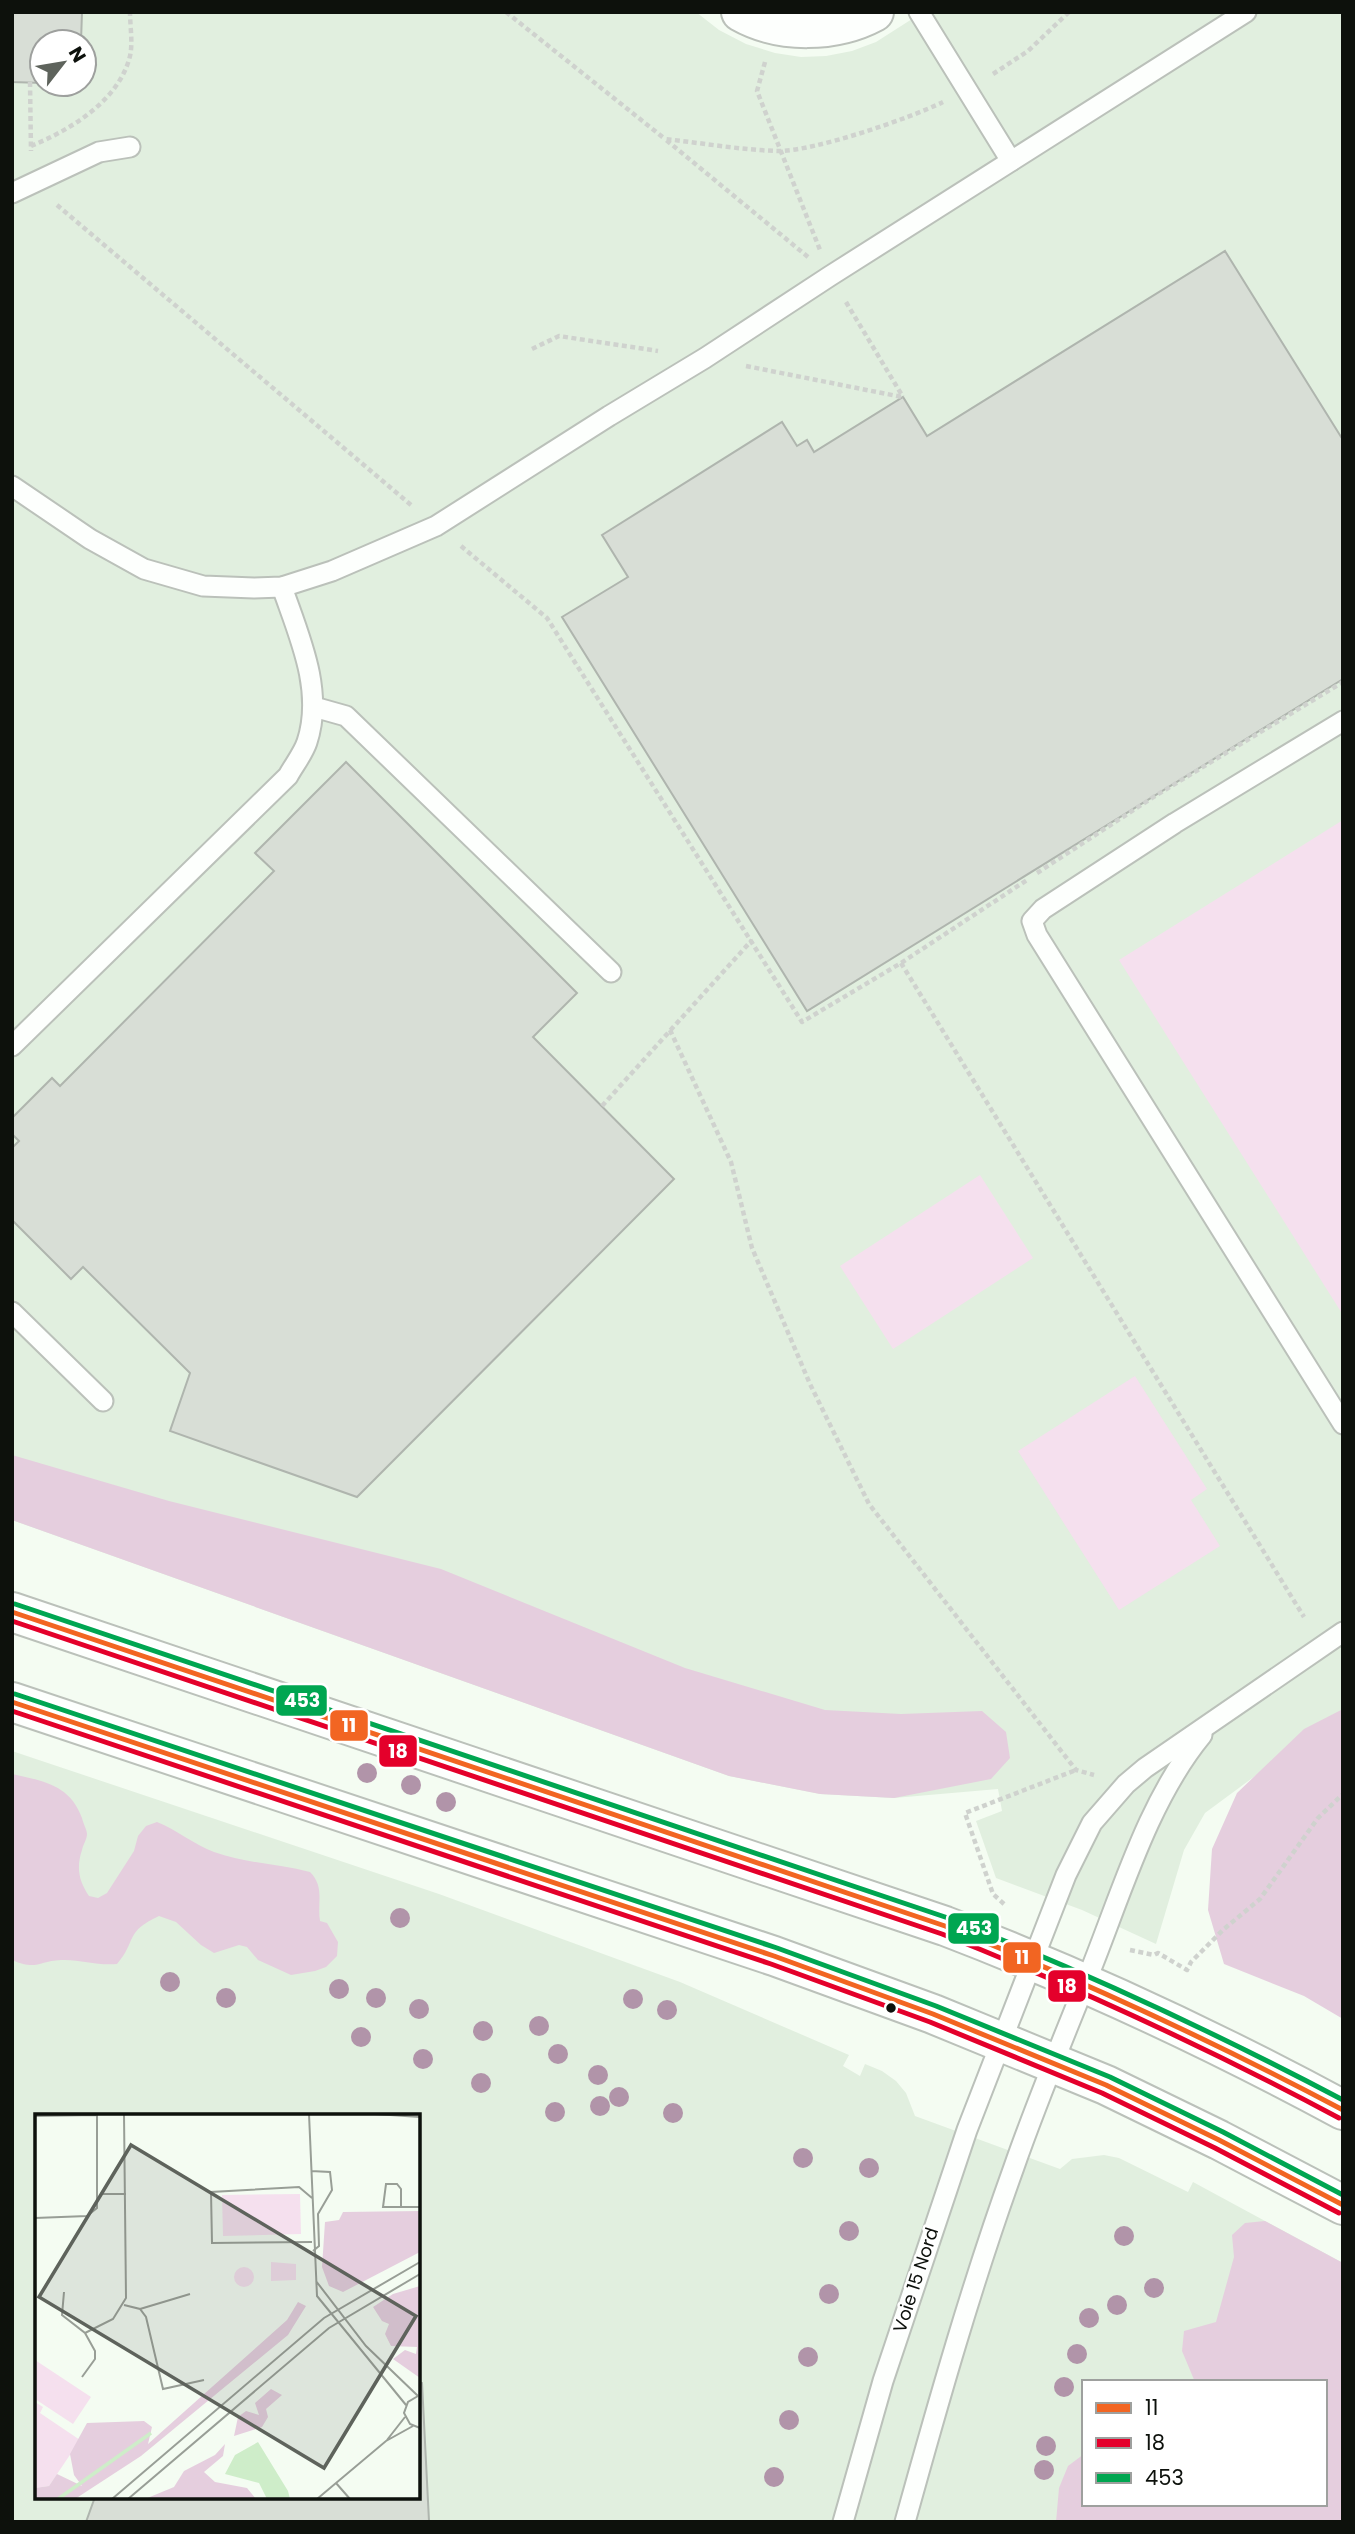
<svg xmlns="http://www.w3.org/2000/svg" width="1355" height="2534" viewBox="0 0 1355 2534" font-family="Poppins,sans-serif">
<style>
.built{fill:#e1efdf;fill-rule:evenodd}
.green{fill:#f5e0ee}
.forest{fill:#e5cede}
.building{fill:#d8ded6;stroke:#afb5ae;stroke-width:2}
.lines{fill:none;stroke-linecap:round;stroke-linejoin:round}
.service-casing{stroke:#bbc1ba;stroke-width:23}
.minor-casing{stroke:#bbc1ba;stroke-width:42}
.secondary-casing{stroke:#bbc1ba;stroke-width:42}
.path{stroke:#cfd2ce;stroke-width:4.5;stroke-dasharray:5 3.5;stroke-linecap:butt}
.service{stroke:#fdfffd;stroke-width:19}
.minor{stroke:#fdfffd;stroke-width:38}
.secondary{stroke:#fdfffd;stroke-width:38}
.bus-1-casing{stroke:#fff;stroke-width:10}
.bus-2-casing{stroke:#fff;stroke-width:10}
.bus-3-casing{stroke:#fff;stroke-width:10}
.bus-1{stroke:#f26522;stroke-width:5}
.bus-2{stroke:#e4002b;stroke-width:5}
.bus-3{stroke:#00a651;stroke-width:5}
.tree{fill:#b194a9}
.bus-dot{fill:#0d110c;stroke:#fff;stroke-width:2.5}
.labels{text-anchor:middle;stroke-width:5;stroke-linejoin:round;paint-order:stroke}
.street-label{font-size:18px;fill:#0d110c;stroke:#fff}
.inset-river{fill:none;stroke:#ceedc9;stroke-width:3.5}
.inset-road{fill:none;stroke:#989e96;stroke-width:2}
.view{fill:#5e635c;fill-opacity:0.15;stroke:#5e635c;stroke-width:3.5}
.inset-edge{fill:none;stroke:#0d110c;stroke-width:3.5}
.line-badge{stroke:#fff;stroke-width:2.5}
.badge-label{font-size:19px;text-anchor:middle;font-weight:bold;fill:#fff}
</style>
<rect width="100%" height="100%" fill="#f4fcf2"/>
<g class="built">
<path d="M 12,12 L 696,12 L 719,30 L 746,44 L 775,53 L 801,57 L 826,56 L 852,51 L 876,42 L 923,12 L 1343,12 L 1343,1711 L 1205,1813 L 1184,1850 L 1156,1944 L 1082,1910 L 996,1878 L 976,1821 L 1002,1811 L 998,1789 L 894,1798 L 820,1794 L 729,1776 L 12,1520 ZM 42,42 L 84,42 L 84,84 L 42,84 Z"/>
<path d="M 12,1751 L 439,1894 L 680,1982 L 849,2055 L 843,2066 L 860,2076 L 865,2064 L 882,2071 L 896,2081 L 906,2093 L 915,2116 L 1060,2169 L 1072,2159 L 1104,2155 L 1119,2158 L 1188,2192 L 1193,2182 L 1343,2263 L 1343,2522 L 12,2522 ZM 37,2116 L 418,2116 L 418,2497 L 37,2497 ZM 1084,2382 L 1325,2382 L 1325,2504 L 1084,2504 Z"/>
</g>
<g class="green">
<path d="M 1343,820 L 1343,1315 L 1119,960 Z"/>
<path d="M 980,1175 L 1033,1258 L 893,1349 L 840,1266 Z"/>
<path d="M 1135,1376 L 1207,1489 L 1191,1500 L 1220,1546 L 1119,1610 L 1018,1451 Z"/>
</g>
<g class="forest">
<path d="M 12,1455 L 169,1501 L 441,1569 L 685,1668 L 825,1710 L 901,1714 L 982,1711 L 1006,1732 L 1010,1758 L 991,1779 L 894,1798 L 820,1794 L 729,1776 L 12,1520 Z"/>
<path d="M 1343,1709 L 1343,2019 L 1304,1996 L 1224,1964 L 1208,1910 L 1212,1849 L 1237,1793 L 1304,1729 Z"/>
<path d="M 12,1774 C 44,1781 70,1785 82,1818 C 83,1823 87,1830 87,1834 C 87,1839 83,1845 82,1850 C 76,1868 79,1881 89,1896 L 98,1898 L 107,1893 L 134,1851 L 138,1836 L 146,1826 L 157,1822 C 177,1830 195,1845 214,1852 C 245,1863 279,1864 310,1872 C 325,1887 317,1903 320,1921 L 327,1923 L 338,1942 L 337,1956 L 326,1967 L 315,1971 L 291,1975 L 258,1960 L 247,1947 L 239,1945 L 214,1953 L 201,1945 L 176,1922 L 159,1916 C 124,1932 137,1941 117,1964 C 97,1966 80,1959 61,1960 C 38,1961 37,1971 12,1960 Z"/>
<path d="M 1265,2221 L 1343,2263 L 1343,2522 L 1056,2522 L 1059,2488 L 1068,2466 L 1084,2454 L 1084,2504 L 1325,2504 L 1325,2382 L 1195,2382 L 1182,2351 L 1184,2331 L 1216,2322 L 1234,2257 L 1232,2235 L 1245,2223 Z"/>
</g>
<g class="building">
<path d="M 12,12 L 82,12 L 81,42 L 42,42 L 42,83 L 12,82 Z"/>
<path d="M 1225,251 L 1343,440 L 1343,679 L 807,1011 L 562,617 L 628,577 L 602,535 L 782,422 L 797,446 L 807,440 L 814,452 L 903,397 L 927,436 Z"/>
<path d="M 346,762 L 577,993 L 533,1037 L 674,1179 L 357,1497 L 170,1431 L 190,1373 L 83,1267 L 71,1279 L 12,1220 L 12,1148 L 19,1141 L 12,1134 L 12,1118 L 52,1078 L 60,1086 L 274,871 L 255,853 Z"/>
<path d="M 418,2382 L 422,2383 L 429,2521 L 434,2522 L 86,2522 L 95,2497 L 418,2497 Z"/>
</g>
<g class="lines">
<defs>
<g id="service">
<path d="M 919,12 L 1011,161"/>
<path d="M 12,193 L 99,152 L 130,147"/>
<path d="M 12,486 L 90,539 L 144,569 L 203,586 L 254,588 L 282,587 L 332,571 L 436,526 L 609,416 L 705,358 L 830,276 L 1246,12"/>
<path d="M 314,707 L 346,716 L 611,972"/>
<path d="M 1343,721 L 1175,823 L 1043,909 L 1032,921 L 1037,935 L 1343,1424"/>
<path d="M 12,1046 L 288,776 C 294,765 303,754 307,742 C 324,690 299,636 282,587"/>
<path d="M 12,1312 L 103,1401"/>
<path d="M 843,2522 L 883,2381 L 967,2130 L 1066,1875 L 1092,1823 L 1126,1784 L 1145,1768 L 1343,1632"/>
<path d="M 905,2522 C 938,2403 972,2283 1014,2167 C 1038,2098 1066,2032 1093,1964 C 1123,1888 1150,1798 1202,1735"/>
</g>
<path id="minor" d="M 741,12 C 780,34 835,33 874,12"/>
<g id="secondary">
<path d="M 12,1612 L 945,1926 C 1081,1978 1215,2041 1343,2110"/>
<path d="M 12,1702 L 774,1956 L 933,2014 L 1106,2085 L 1219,2140 L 1343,2205"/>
</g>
</defs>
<use href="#service" class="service-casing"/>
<use href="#minor" class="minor-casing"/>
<use href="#secondary" class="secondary-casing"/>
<g class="path">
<path d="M 506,12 L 665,139"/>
<path d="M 765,62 L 757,91 L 820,250"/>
<path d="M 993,74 L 1028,51 L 1069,12"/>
<path d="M 30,82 L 31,151"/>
<path d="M 31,146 C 70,130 119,101 130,56 C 133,43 130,26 130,12"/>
<path d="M 57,205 L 411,505"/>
<path d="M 808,257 L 665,139 C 702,143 741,150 778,151 C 815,151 908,119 943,102"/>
<path d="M 846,302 L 903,397"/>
<path d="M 532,349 L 559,336 L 658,351"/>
<path d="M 746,366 L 902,397"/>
<path d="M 461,546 L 547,618 L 802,1022 L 901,963 L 1027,880"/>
<path d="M 1037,873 L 1155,796 L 1343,682"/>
<path d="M 901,963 L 1304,1617"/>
<path d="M 670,1030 L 731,1162 L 752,1248 L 810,1384 L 869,1504 L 1076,1770 L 1094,1775"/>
<path d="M 602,1106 L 752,940"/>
<path d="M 1004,1904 L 993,1894 L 965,1813 L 1076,1770"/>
<path d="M 1130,1950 L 1154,1955 L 1158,1953 L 1187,1970 L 1191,1962 L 1224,1929 L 1260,1899 L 1318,1818 L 1343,1794"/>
</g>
<use href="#service" class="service"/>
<use href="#minor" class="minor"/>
<use href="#secondary" class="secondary"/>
<defs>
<g id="bus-1">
<path d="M 12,1612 L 945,1926 C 1081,1980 1213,2041 1343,2110"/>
<path d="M 12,1702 L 774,1956 L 933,2014 L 1106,2085 L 1219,2140 L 1343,2205"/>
</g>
<g id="bus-2">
<path d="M 12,1621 L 942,1934 C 1078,1988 1210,2049 1339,2118"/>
<path d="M 12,1711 L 771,1964 L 930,2022 L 1102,2093 L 1215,2148 L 1339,2213"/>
</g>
<g id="bus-3">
<path d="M 15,1604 L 948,1918 C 1083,1971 1214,2032 1343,2100"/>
<path d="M 15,1694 L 777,1948 L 936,2006 L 1110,2077 L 1223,2132 L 1343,2195"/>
</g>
</defs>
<use href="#bus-1" class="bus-1-casing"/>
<use href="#bus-2" class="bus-2-casing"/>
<use href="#bus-3" class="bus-3-casing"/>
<use href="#bus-1" class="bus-1"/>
<use href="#bus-2" class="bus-2"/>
<use href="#bus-3" class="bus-3"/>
</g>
<g class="tree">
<circle cx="367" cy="1773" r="10"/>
<circle cx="411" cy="1785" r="10"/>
<circle cx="446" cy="1802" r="10"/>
<circle cx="400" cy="1918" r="10"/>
<circle cx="170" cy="1982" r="10"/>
<circle cx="339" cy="1989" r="10"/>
<circle cx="226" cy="1998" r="10"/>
<circle cx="376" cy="1998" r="10"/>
<circle cx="633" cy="1999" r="10"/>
<circle cx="419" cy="2009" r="10"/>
<circle cx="667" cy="2010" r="10"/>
<circle cx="539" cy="2026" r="10"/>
<circle cx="483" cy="2031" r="10"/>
<circle cx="361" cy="2037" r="10"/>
<circle cx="558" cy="2054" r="10"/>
<circle cx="423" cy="2059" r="10"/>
<circle cx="598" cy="2075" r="10"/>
<circle cx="481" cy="2083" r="10"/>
<circle cx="619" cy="2097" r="10"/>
<circle cx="600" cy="2106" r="10"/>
<circle cx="555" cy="2112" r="10"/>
<circle cx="673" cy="2113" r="10"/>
<circle cx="803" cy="2158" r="10"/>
<circle cx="869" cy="2168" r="10"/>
<circle cx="849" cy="2231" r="10"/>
<circle cx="1124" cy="2236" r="10"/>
<circle cx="1154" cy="2288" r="10"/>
<circle cx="829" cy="2294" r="10"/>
<circle cx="1117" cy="2305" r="10"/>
<circle cx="1089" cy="2318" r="10"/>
<circle cx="1077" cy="2354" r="10"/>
<circle cx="808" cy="2357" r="10"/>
<circle cx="1064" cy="2387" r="10"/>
<circle cx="789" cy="2420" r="10"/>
<circle cx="1046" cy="2446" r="10"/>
<circle cx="1044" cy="2470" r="10"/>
<circle cx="774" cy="2477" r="10"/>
</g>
<circle class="bus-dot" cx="891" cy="2008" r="6"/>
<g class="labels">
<g class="street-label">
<text transform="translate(916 2280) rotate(-72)" y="6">Voie 15 Nord</text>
</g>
</g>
<g transform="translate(35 2114)">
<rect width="385" height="385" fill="#f4fcf2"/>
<path d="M 265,80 L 266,120 L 188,122 L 187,81 ZM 236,148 L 261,150 L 261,166 L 236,167 ZM199 163a10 10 0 1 1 20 0a10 10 0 1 1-20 0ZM 0,246 L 56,283 L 38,310 L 0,285 ZM 0,288 L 8,293 L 5,299 L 45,326 L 14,372 L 0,374 Z" fill="#f5e0ee"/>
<path d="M 385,97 L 385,138 L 308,178 L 294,172 L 287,153 L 290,108 L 304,106 L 308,98 ZM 385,172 L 385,264 L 358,245 L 370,236 L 381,240 L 382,233 L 356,232 L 350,220 L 354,210 L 347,207 L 338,193 L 358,180 ZM 263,188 L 271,192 L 253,221 L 106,342 L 40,385 L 0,385 L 0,374 L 14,372 L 22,360 L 47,372 L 39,361 L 35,340 L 52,309 L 109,307 L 117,313 L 113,330 L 252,206 ZM 236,275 L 247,281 L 231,295 L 233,303 L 227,313 L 199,322 L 203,303 L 211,297 L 224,301 L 220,289 ZM 190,330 L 188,342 L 169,358 L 180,368 L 212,374 L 221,385 L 110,385 L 139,373 L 149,357 L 180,341 Z" fill="#e5cede"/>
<path d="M 223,328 L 253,377 L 255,385 L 232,385 L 224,369 L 190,360 L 200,341 Z" fill="#ceedc9"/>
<path class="inset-river" d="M 23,385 L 116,319"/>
<path class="inset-road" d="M 274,0 L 282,182 L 371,291M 340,0 L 385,3M 0,2 L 62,1M 276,57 L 295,58 L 297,76 L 283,100 L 284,132 L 278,137M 65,80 L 91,80M 277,84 L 264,73 L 176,78 L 177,129 L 277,128M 366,93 L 366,75 L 362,70 L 351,70 L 348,93 L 385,93M 0,104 L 52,102 L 62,94 L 62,0M 281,167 L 331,232 L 383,282M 29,178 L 27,201 L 50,219 L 60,237 L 60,245 L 47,263M 89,191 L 105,195 L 111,203 L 128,275 L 169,266M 105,195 L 155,180M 50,219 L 78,205 L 91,184 L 89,0M 383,282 L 373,288 L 369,299 L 375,310 L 385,314M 352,326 L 370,303M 301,369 L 315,385M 77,385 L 289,204 L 385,148M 93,385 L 294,214 L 385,160M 282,385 L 351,327 L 378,312"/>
<path class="view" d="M 96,31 L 381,202 L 289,354 L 4,183 Z"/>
<rect width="385" height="385" class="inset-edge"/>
</g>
<g class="line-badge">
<rect x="275" y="1684" width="53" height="33" rx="7" fill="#00a651"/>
<rect x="329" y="1709" width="40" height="33" rx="7" fill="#f26522"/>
<rect x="378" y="1734" width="40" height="34" rx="7" fill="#e4002b"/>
<rect x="947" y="1912" width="53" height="33" rx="7" fill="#00a651"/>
<rect x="1002" y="1941" width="40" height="33" rx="7" fill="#f26522"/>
<rect x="1047" y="1969" width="40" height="34" rx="7" fill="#e4002b"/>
</g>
<g class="badge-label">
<text x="302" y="1707">453</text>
<text x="349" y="1732">11</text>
<text x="398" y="1758">18</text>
<text x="974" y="1935">453</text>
<text x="1022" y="1964">11</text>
<text x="1067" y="1993">18</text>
</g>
<rect width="1355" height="2534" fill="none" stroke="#0d110c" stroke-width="28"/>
<rect x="1082" y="2380" width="245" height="126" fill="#ffffff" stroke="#9ea09e" stroke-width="2"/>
<rect x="1096" y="2403" width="35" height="10" fill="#f26522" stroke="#9ea09e" stroke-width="2"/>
<text x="1145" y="2415" font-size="21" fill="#0d110c">11</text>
<rect x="1096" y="2438" width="35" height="10" fill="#e4002b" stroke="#9ea09e" stroke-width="2"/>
<text x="1145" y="2450" font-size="21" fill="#0d110c">18</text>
<rect x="1096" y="2473" width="35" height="10" fill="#00a651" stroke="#9ea09e" stroke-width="2"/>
<text x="1145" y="2485" font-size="21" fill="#0d110c">453</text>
<g transform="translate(63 63) rotate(59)"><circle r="33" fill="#ffffff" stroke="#9ea09e" stroke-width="2"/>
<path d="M0-5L12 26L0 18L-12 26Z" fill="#5e635c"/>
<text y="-10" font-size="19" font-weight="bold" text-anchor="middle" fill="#0d110c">N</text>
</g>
</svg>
